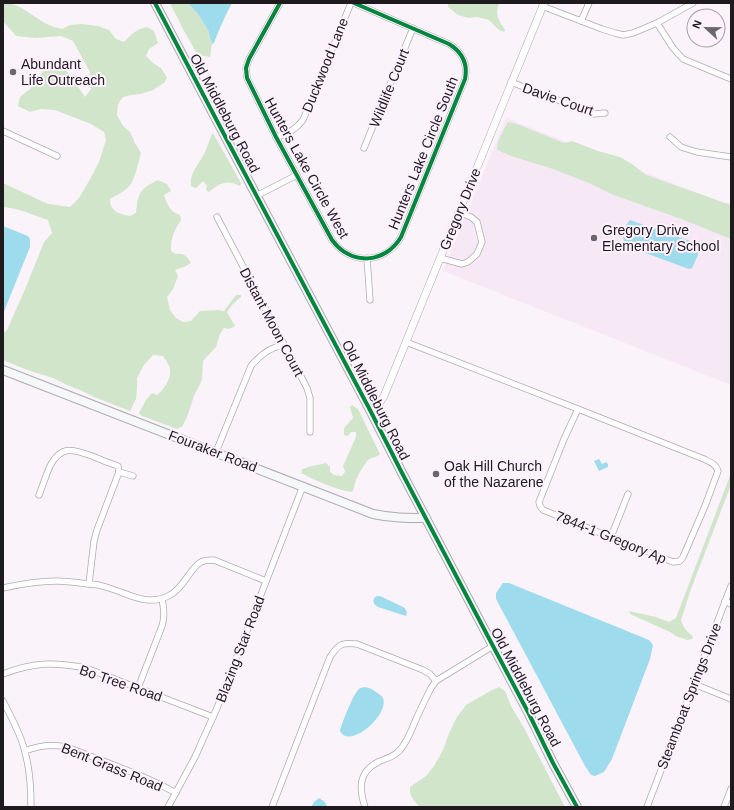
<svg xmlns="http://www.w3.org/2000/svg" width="734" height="810" viewBox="0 0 734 810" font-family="Helvetica,sans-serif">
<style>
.built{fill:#f6e9f5}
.green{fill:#d1e5cb}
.water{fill:#9edced}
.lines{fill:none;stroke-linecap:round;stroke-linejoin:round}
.minor-casing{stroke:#afabaf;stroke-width:7}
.tertiary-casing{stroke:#afabaf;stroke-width:8}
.secondary-casing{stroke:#afabaf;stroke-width:10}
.minor{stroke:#fefdfe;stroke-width:5.5}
.tertiary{stroke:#fefdfe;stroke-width:7}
.secondary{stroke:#f5f7f9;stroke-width:8}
.cycleway-casing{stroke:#fdf1fd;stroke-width:6}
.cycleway{stroke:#00873e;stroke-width:4}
.poi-dot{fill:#6b666b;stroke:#fdf1fd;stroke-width:1.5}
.labels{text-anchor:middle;stroke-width:4;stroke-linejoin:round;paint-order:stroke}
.poi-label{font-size:14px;fill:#1e1a1e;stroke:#fdf1fd;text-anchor:start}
.street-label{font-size:14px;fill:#1e1a1e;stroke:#fdf1fd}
</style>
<rect width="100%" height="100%" fill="#faf4fa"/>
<path class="built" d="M 506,118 L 731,206 L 731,385 L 443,271 Z"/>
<g class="green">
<path d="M 3,3 C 22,3 33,18 49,25 C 53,27 58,28 62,29 L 70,25 L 82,24 L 98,26 L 109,30 L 116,39 L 124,42 C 132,34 136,29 147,27 L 154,31 L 158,43 L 149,49 L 146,56 L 153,63 L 161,68 L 167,78 L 164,83 L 153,90 L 141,94 L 131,95 L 123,97 L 118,104 L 117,115 L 123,126 L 130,132 L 135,143 L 141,153 C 138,163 136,175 131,184 C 126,191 117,195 110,199 C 110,211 119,214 130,216 L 136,213 C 138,192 140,189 158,180 L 167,184 L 171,191 L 164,195 C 167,204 170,212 180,215 L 181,220 C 174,231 171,237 171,251 L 176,254 C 184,253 187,256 191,263 L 186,266 L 175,270 L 178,276 L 173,289 L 167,297 L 170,310 L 176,318 L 183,322 L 191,321 L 200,311 L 219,310 L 224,311 L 236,295 L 241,295 L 241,297 L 232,305 L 227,312 L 235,326 L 229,329 L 224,328 L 220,334 L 216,347 L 203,361 L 202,380 L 194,396 L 187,417 L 182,427 L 177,429 L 142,416 L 139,413 L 146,400 L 152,393 L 157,395 C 166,388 174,374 168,364 C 167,361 164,358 163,356 L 153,355 L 144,365 L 137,378 L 137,388 L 136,399 L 130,411 L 94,397 L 80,390 L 67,385 L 53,378 L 27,370 L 3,360 L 3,333 L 7,330 L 26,287 L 44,242 L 52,233 L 48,220 C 33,215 18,208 3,207 L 3,183 L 48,204 L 70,207 L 79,198 L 89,181 L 99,162 L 106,140 L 104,132 L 91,124 L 55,110 L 41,109 L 30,112 L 18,106 L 20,97 L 30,89 L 47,66 L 67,71 L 85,97 L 91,89 L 90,72 L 73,41 L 61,36 L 35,38 L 16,36 L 3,21 Z"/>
<path d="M 170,3 L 188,3 L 198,14 L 208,30 L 212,44 L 210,57 L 203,56 L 196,52 L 183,29 Z"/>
<path d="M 448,3 L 499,3 C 495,16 498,19 505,30 L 504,32 L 499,30 L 489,20 L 477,17 L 469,18 L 458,15 L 448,7 Z"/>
<path d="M 508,122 L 517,124 L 564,143 L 572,141 L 598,151 L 620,157 L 632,164 L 646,175 L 731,205 L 731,239 L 684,220 L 611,194 L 589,183 L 553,169 L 511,156 L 497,150 C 496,141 504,130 508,122 Z"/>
<path d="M 213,133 L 241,183 L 240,186 C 227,179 220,183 209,192 L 206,190 L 207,186 L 203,181 L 196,188 L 191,186 C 189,174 199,164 204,154 C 208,147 209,139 213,133 Z"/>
<path d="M 352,405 L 358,409 L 380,454 C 376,458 373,457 368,460 C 365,463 356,478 355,483 C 354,487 355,487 352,492 C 336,490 315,480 301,473 L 302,469 L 312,466 L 326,463 L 330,467 L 330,472 L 334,475 L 342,476 L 345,472 L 343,466 L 356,437 L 356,432 L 351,432 L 348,436 L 344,435 L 344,428 L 353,418 L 350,407 Z"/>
<path d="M 731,473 L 731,485 L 691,589 L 681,620 C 683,628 687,632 693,636 L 692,639 L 687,640 L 676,636 L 670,632 L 630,614 L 629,611 L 656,617 L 669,622 L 676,618 Z"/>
<path d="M 499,687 L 505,691 L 511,706 L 523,726 L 565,807 L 420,807 C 414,801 409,796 410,787 L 426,776 L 434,766 L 443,750 L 449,733 L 457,717 L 466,705 L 492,690 Z"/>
</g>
<g class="water">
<path d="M 188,3 L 232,3 C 225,16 219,29 214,43 L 212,44 L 208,30 L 198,14 Z"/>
<path d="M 630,220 L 696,243 L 699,246 L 698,255 L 692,268 L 689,269 L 686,268 L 632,248 C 631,248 626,245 626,245 C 620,238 625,225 630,220 Z"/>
<path d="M 3,226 L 28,236 L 30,239 L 30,247 L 3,314 Z"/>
<path d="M 599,459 L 602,464 L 606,462 L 608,464 L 608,467 L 599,471 L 594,461 Z"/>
<path d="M 503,583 L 509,583 L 649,640 L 653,645 L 650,659 L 612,759 L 604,772 L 595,776 L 591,775 L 585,766 L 496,599 L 496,593 Z"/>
<path d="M 377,596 L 380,596 L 401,606 L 405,608 L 407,613 L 406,616 L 378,607 L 374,604 C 373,600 373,598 377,596 Z"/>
<path d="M 365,687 C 370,688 372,689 376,692 C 379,694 382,696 383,698 C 390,715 349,750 340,731 C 342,723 353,694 359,689 C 361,687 362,688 365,687 Z"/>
<path d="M 319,798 L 325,802 L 327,807 L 311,807 L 314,802 Z"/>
</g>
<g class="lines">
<defs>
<g id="minor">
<path d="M 280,3 L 249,59 L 246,68 L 247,78 L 276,137 L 332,240 C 351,266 385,264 401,237 L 465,79 C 468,64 462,52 449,44 L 354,3"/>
<path d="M 542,6 L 602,29 L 615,33 L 623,35 L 633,33 L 657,23 L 693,3"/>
<path d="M 581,21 L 589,3"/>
<path d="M 657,23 L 673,48 L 683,59 L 731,79"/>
<path d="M 511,82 L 594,114 L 605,113"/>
<path d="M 3,131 L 57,156"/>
<path d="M 276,137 C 288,135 296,129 303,120 L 351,3"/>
<path d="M 670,137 L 681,147 L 697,152 L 731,157"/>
<path d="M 364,148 L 413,28"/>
<path d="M 256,196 L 297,175"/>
<path d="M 217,217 L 307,388 L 310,398 L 310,432"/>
<path d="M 367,258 L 370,300"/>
<path d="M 440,258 L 462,264 L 468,262 L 477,254 L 482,242 L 477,222 L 471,217 L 458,212"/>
<path d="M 406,342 L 578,409"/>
<path d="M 578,409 L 704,459 C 710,462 716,464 718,471 L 705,506 L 683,557 L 680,561 L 673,562 L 543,510 L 540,506 L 539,502 L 564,439 Z"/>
<path d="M 216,452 L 251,366 C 260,355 270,347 284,345"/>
<path d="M 119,472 L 133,476"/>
<path d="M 39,495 C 43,485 46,475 50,466 C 61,445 73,449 92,456 C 101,460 109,463 118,466 L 119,472"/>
<path d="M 611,537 L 628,494"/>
<path d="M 89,584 L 94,541 L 97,530 L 119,472"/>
<path d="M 3,588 C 21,584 39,581 57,581 C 67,581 78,583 88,584 C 96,584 104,586 112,589 C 131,595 149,607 170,595 C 182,589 188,573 198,564 C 203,560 208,560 214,560 L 266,581"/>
<path d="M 725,601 L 731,604"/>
<path d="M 3,674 C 34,662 53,662 86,668 L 213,717"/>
<path d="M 694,684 L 731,699"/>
<path d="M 138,688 L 162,626 C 165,617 164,608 162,599"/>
<path d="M 3,701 C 11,717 21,734 25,752 C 30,770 31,789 31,807"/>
<path d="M 25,751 C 40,745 52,744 67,747 C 104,762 142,774 176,793"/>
<path d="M 168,807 L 195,757 L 217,708 L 303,486"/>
<path d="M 272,807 L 330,657 C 338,645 341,642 357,644 L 423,670 L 430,674 L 436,681"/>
<path d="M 365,807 C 359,789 358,772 378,762 C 387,758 397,756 403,746 C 407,740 411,732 414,724 C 419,712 425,700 431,688 L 436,681 L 493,646"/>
<path d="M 647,807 L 731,586"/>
<path d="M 724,807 L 731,789"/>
</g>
<path id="tertiary" d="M 370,410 L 378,405 L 384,396 L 544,3"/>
<g id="secondary">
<path d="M 155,3 L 236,157 L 370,410 L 401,471 L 493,646 L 529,714 L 553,763 L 577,807"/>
<path d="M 3,370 L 373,514 C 392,518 407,518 426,518"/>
</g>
</defs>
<use href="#minor" class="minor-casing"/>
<use href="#tertiary" class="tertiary-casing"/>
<use href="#secondary" class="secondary-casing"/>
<use href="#minor" class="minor"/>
<use href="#tertiary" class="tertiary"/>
<use href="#secondary" class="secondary"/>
<defs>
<g id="cycleway">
<path d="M 155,3 L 236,157 L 370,410 L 401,471 L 493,646 L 529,714 L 553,763 L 577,807"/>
<path d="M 280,3 L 249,59 L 246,68 L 247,78 L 276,137 L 332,240 C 351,266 385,264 401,237 L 465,79 C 468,64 462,52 449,44 L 354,3"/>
</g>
</defs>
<use href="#cycleway" class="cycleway-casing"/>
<use href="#cycleway" class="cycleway"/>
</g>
<g class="poi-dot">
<circle cx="13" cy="72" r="4"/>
<circle cx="594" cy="238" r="4"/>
<circle cx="436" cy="474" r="4"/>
</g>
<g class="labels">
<g class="poi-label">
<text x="21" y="69">Abundant<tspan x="21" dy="16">Life Outreach</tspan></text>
<text x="602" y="235">Gregory Drive<tspan x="602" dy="16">Elementary School</tspan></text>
<text x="444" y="471">Oak Hill Church<tspan x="444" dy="16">of the Nazarene</tspan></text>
</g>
<g class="street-label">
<text transform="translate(325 65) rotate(-68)" y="5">Duckwood Lane</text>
<text transform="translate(389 88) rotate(-68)" y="5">Wildlife Court</text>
<text transform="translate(558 99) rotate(19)" y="5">Davie Court</text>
<text transform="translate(225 113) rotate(62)" y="5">Old Middleburg Road</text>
<text transform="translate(423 153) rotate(-68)" y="5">Hunters Lake Circle South</text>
<text transform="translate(307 168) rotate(61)" y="5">Hunters Lake Circle West</text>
<text transform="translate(460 209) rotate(-68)" y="5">Gregory Drive</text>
<text transform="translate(272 322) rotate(62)" y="5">Distant Moon Court</text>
<text transform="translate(376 400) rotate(63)" y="5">Old Middleburg Road</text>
<text transform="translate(213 451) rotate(21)" y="5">Fouraker Road</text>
<text transform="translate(611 537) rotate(22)" y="5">7844-1 Gregory Ap</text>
<text transform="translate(240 649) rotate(-69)" y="5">Blazing Star Road</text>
<text transform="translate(121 683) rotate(19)" y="5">Bo Tree Road</text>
<text transform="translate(526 687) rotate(62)" y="5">Old Middleburg Road</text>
<text transform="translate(689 696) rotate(-69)" y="5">Steamboat Springs Drive</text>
<text transform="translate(112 767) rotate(22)" y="5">Bent Grass Road</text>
</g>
</g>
<rect width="734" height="810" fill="none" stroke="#1e1a1e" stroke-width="8"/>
<g transform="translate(706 28) rotate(292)"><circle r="19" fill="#fdf1fd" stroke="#a49ba4"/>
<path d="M0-3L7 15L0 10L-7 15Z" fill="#6b666b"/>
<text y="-6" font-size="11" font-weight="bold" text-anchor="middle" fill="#1e1a1e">N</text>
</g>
</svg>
